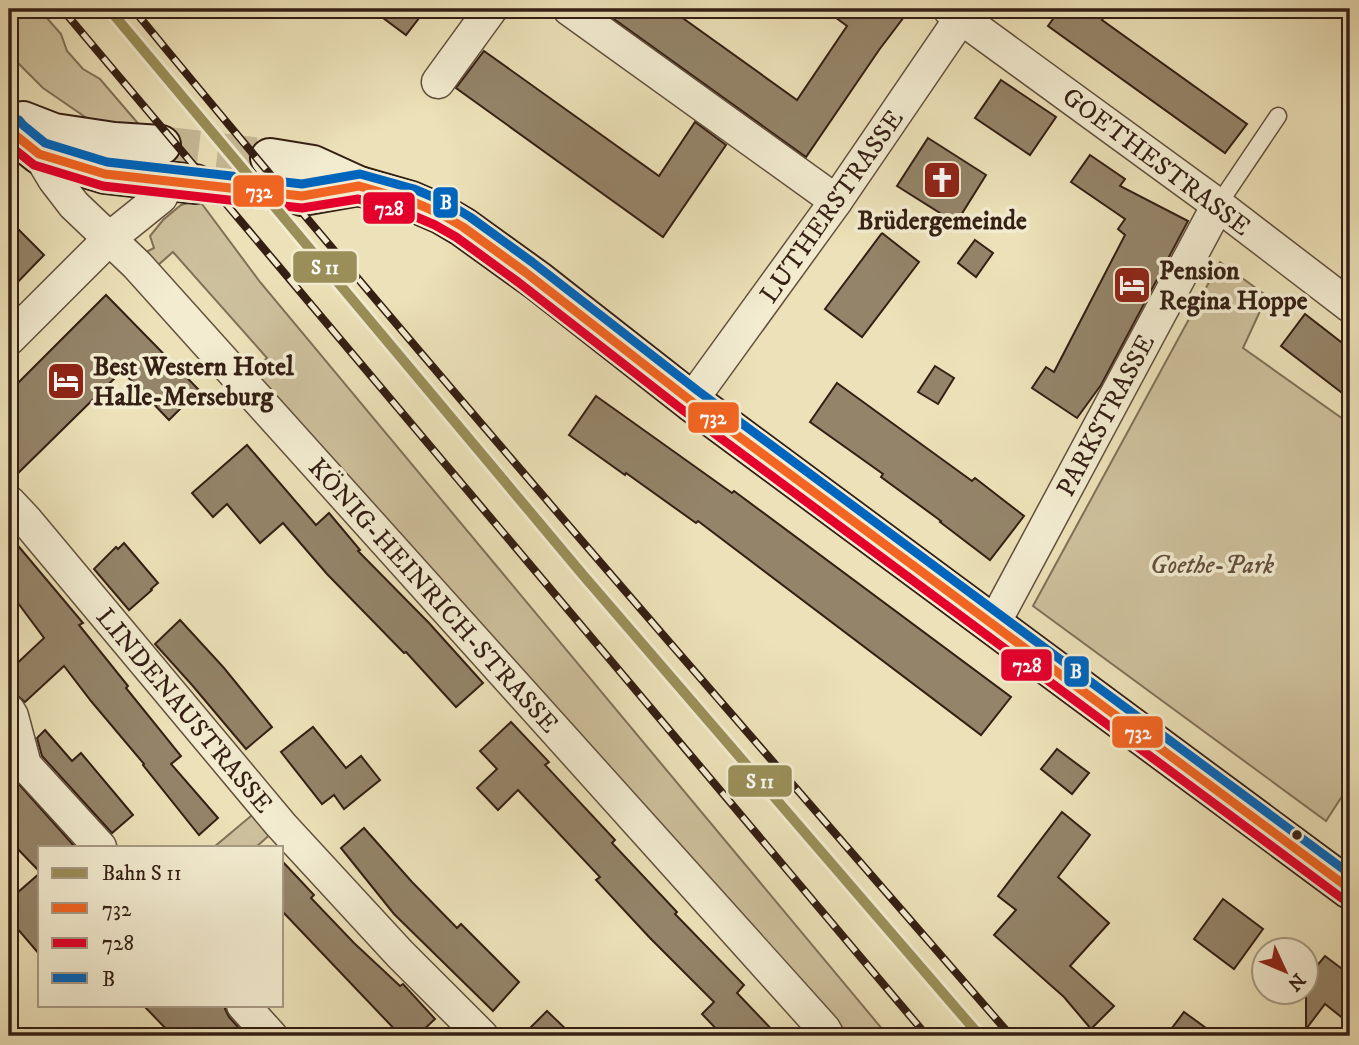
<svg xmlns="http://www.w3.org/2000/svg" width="1359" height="1045" viewBox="0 0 1359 1045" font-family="'IM FELL DW Pica',serif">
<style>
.green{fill:#cdc09c;stroke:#807058;stroke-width:2}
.building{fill:#948469;stroke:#341f14;stroke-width:2}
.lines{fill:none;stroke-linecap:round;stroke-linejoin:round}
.secondary-tunnel{stroke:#c7ba97;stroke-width:38;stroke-dasharray:38 19;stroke-linecap:butt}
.service-casing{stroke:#62503d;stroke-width:19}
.minor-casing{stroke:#62503d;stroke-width:35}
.secondary-casing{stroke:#341f14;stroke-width:42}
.service{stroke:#f3ecd1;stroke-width:16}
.minor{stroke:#f3ecd1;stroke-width:32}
.secondary{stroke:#f3ecd1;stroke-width:38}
.rail-casing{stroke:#341f14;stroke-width:8}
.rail{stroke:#f3ecd1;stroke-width:5;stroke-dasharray:16;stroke-linecap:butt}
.bus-1-casing{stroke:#f3ecd1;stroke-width:14}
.bus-2-casing{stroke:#f3ecd1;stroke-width:14}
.bus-3-casing{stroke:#f3ecd1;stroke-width:14}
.bus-1{stroke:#f26522;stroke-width:9}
.bus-2{stroke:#e4002b;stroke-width:9}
.bus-3{stroke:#0065bd;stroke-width:9}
.rail-1-casing{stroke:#f3ecd1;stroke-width:16}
.rail-1{stroke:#9a8f58;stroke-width:10}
.bus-dot{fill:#341f14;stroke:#f3ecd1;stroke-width:2.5}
.labels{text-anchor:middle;stroke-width:7;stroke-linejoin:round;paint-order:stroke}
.street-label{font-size:26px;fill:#341f14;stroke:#f3ecd1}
.poi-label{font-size:26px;font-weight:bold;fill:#341f14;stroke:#f3ecd1;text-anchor:start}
.park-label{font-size:26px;font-style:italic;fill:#624f3d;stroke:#f3ecd1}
.line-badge{stroke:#f3ecd1;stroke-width:2.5}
.badge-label{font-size:19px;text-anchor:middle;font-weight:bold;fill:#fff}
</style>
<rect width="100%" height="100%" fill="#ece1b8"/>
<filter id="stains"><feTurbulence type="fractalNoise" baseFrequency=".00286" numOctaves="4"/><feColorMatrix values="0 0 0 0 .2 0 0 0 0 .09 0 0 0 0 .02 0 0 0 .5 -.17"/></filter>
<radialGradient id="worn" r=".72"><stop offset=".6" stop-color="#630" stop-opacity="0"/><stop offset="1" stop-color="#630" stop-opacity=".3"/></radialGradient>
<g class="green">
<path d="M 9,9 L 39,9 L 61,34 L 67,51 L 83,69 L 100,79 L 142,128 L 94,123 L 43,88 L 9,54 Z"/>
<path d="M 199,200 L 260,282 L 888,1036 L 839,1036 L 253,371 L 267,358 L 173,252 L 158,265 L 146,252 L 154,248 L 150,236 L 163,220 L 181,205 Z"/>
<path d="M 1220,262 L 1267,296 L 1243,348 L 1350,424 L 1350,784 L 1326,821 L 1033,606 Z"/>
<path d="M 264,805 L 281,825 L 256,847 L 214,847 Z"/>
</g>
<g class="building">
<path d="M 371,9 L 426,9 L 406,35 Z"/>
<path d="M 600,9 L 670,9 L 797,100 L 847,26 L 824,9 L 910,9 L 879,50 L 806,157 Z"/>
<path d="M 1060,9 L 1110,9 L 1102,20 L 1247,124 L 1225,153 L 1048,26 Z"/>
<path d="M 484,51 L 659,176 L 695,122 L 726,145 L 663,237 L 456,88 Z"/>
<path d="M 1001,80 L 1056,117 L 1030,155 L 975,118 Z"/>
<path d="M 928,138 L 986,175 L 956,223 L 897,186 Z"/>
<path d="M 1090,155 L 1125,179 L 1120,186 L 1188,221 L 1101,385 L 1077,418 L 1032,388 L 1046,367 L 1054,372 L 1125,235 L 1118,229 L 1125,219 L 1071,182 Z"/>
<path d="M 9,220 L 44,255 L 9,291 Z"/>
<path d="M 882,233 L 919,262 L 862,337 L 825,309 Z"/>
<path d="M 975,240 L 993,253 L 976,277 L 958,263 Z"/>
<path d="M 106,295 L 199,390 L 169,420 L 122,371 L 9,482 L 9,392 Z"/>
<path d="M 1305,314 L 1350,349 L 1350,399 L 1281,346 Z"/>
<path d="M 935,366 L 954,378 L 938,404 L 918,392 Z"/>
<path d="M 837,383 L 972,481 L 975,478 L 1024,516 L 990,560 L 940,522 L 941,521 L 881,477 L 883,474 L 810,422 Z"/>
<path d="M 596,396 L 732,493 L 734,491 L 1011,697 L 981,735 L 698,521 L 696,523 L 626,473 L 625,475 L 569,435 Z"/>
<path d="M 247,445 L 316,525 L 329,513 L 360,550 L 358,551 L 429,623 L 483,683 L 456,707 L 406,652 L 404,653 L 327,574 L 283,523 L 260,543 L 227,504 L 213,517 L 192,493 Z"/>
<path d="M 9,535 L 83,623 L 79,625 L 128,686 L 126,688 L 181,756 L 171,764 L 218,818 L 199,835 L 143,765 L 144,764 L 91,701 L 64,666 L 25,702 L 9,689 L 9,671 L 44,638 L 9,591 Z"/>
<path d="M 124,543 L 158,583 L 151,589 L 152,590 L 129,610 L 94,569 L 116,547 L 118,549 Z"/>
<path d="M 180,620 L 224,668 L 272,727 L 246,749 L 192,685 L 155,644 Z"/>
<path d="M 511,722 L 549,762 L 545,765 L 615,840 L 612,843 L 677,912 L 675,914 L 744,985 L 737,993 L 778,1036 L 723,1036 L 702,1014 L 714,1002 L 650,938 L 596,880 L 600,877 L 518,790 L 498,810 L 477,788 L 497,769 L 480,751 Z"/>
<path d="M 313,727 L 346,768 L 361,756 L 380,780 L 344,809 L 334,795 L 322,804 L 281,752 Z"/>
<path d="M 45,730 L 72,761 L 81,753 L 133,815 L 112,833 L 42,756 L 37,738 Z"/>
<path d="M 1057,749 L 1089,773 L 1072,794 L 1041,769 Z"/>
<path d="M 9,773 L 75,847 L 40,847 L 40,872 L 9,840 Z"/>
<path d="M 1062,812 L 1090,835 L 1058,877 L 1109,923 L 1070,966 L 1114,1006 L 1091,1029 L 1064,997 L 994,935 L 1016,910 L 998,896 Z"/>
<path d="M 364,828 L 412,882 L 457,928 L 461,924 L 519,982 L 493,1011 L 394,914 L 341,848 Z"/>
<path d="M 282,861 L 314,895 L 311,898 L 354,943 L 400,986 L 403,984 L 435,1019 L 417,1036 L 401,1036 L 282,911 Z"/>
<path d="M 40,873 L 40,955 L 9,919 L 9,900 Z"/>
<path d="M 1223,899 L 1263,929 L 1234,969 L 1194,939 Z"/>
<path d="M 1325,956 L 1350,975 L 1350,1024 L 1325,1004 L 1306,1029 L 1306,961 L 1315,968 Z"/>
<path d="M 143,1005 L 225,1005 L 225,1009 L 229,1017 L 246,1036 L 173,1036 Z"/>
<path d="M 547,1011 L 573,1036 L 522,1036 Z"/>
<path d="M 1184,1012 L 1217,1036 L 1166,1036 Z"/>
</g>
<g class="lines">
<g class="secondary-tunnel">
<path d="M 161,145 L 270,158"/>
<path d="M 195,184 L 302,196"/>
</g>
<defs>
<path id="service" d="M 1218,205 L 1278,116"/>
<g id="minor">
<path d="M 569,9 L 836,201"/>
<path d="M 949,9 L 1218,205 L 1350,306"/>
<path d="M 438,82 L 491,9"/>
<path d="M 39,154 L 54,179 L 74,205 L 137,265 L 824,1029 L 828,1036"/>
<path d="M 9,339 L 110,238 L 161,197 L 169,181"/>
<path d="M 691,401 L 836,201 L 967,9"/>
<path d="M 9,502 L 26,520 L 281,825 L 400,954 L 482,1036"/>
<path d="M 993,625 L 1218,205"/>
<path d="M 9,711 L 12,716 L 25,765 L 100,847"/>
<path d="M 243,1005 L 271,1036"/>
</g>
<g id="secondary">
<path d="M 23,121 L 54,133 L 114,142 L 161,145"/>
<path d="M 9,127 L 14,134 L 39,154 L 105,174 L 195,184"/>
<path d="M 270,158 L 313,165 L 359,186 L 411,201 L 441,214 L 463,227 L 538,281 L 691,401 L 1350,889"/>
<path d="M 302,196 L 359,186"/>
</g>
</defs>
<use href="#service" class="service-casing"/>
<use href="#minor" class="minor-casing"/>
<use href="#secondary" class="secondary-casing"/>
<use href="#service" class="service"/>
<use href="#minor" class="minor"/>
<use href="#secondary" class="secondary"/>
<defs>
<g id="rail">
<path d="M 62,9 L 927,1036"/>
<path d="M 133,9 C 419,357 716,696 1011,1036"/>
</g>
</defs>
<use href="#rail" class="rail-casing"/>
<use href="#rail" class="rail"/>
<defs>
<path id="bus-1" d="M 9,127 L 14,134 L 39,154 L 105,174 L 302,196 L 359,186 L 411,201 L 441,214 L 463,227 L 525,272 L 691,401 L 1350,889"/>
<path id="bus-2" d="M 9,145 L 34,165 L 103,186 L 302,208 L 358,199 L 407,213 L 435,225 L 456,237 L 518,282 L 684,411 L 1343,899"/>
<path id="bus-3" d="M 19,120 L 23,125 L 45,143 L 107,162 L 302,184 L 360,174 L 414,189 L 447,203 L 470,217 L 532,262 L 698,391 L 1350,874"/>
</defs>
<use href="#bus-1" class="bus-1-casing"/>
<use href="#bus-2" class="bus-2-casing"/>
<use href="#bus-3" class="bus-3-casing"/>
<use href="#bus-1" class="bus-1"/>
<use href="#bus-2" class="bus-2"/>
<use href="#bus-3" class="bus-3"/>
<defs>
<path id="rail-1" d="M 109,9 L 583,575 L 980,1036"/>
</defs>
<use href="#rail-1" class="rail-1-casing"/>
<use href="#rail-1" class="rail-1"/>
</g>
<defs>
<symbol id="church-square" viewBox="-11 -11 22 22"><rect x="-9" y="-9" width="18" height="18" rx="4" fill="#8f2418" stroke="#f3ecd1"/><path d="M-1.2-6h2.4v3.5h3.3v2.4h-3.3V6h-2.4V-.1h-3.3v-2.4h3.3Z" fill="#fff"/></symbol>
<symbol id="hotel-square" viewBox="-11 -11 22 22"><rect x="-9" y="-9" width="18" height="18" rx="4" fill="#8f2418" stroke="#f3ecd1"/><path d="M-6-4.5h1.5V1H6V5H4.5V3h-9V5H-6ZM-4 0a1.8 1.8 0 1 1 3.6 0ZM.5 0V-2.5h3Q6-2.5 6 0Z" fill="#fff"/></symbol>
</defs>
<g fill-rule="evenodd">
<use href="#church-square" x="920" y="158" width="44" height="44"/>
<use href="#hotel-square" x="1110" y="263" width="44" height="44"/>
<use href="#hotel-square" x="44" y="359" width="44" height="44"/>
</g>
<circle class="bus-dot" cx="1297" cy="835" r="6"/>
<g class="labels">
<g class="street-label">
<text transform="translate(1157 161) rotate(37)" y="9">GOETHESTRASSE</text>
<text transform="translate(831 206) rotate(-55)" y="9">LUTHERSTRASSE</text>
<text transform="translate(1105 415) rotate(-62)" y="9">PARKSTRASSE</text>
<text transform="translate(434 595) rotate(48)" y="9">KÖNIG-HEINRICH-STRASSE</text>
<text transform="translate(185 710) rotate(50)" y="9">LINDENAUSTRASSE</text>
</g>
<g class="poi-label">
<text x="942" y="229" text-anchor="middle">Brüdergemeinde</text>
<text x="1159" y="279">Pension<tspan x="1159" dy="30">Regina Hoppe</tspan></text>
<text x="93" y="375">Best Western Hotel<tspan x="93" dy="30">Halle-Merseburg</tspan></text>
</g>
<g class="park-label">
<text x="1212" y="573">Goethe-Park</text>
</g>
</g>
<g class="line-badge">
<rect x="232" y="174" width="53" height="34" rx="7" fill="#f26522"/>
<rect x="432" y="186" width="27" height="33" rx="7" fill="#0065bd"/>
<rect x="362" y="191" width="54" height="34" rx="7" fill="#e4002b"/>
<rect x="292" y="250" width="66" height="34" rx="7" fill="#9a8f58"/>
<rect x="687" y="401" width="53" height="33" rx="7" fill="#f26522"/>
<rect x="1000" y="648" width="53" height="34" rx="7" fill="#e4002b"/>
<rect x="1063" y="655" width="27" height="33" rx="7" fill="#0065bd"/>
<rect x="1111" y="715" width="53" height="34" rx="7" fill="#f26522"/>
<rect x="727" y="764" width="66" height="34" rx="7" fill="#9a8f58"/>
</g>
<g class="badge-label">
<text x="259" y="198">732</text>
<text x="446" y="209">B</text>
<text x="389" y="215">728</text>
<text x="325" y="274">S 11</text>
<text x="713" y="424">732</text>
<text x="1027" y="672">728</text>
<text x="1076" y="678">B</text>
<text x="1138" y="739">732</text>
<text x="760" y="788">S 11</text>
</g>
<rect width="1359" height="1045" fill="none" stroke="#ece1b8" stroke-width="35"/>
<rect x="10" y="10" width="1338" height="1024" fill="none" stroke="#341f14" stroke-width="3.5"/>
<rect x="18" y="18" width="1324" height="1010" fill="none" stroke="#341f14" stroke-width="2"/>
<rect x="38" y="846" width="245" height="161" fill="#f3ecd1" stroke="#a79a85" stroke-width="2"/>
<rect x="52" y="868" width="35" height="10" fill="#9a8f58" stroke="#a79a85" stroke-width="2"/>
<text x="102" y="880" font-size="21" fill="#341f14">Bahn S 11</text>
<rect x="52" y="903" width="35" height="10" fill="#f26522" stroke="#a79a85" stroke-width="2"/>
<text x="102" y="916" font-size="21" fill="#341f14">732</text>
<rect x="52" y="938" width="35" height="10" fill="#e4002b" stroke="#a79a85" stroke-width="2"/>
<text x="102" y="950" font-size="21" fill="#341f14">728</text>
<rect x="52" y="973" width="35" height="10" fill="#0065bd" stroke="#a79a85" stroke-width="2"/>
<text x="102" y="986" font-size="21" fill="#341f14">B</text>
<g transform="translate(1285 971) rotate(134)"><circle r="33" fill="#f3ecd1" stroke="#a79a85" stroke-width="2"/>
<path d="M0-5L12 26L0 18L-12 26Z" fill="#8f2418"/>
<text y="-10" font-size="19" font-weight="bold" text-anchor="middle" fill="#341f14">N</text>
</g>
<rect width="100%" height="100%" filter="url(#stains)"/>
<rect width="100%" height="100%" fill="url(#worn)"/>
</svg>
